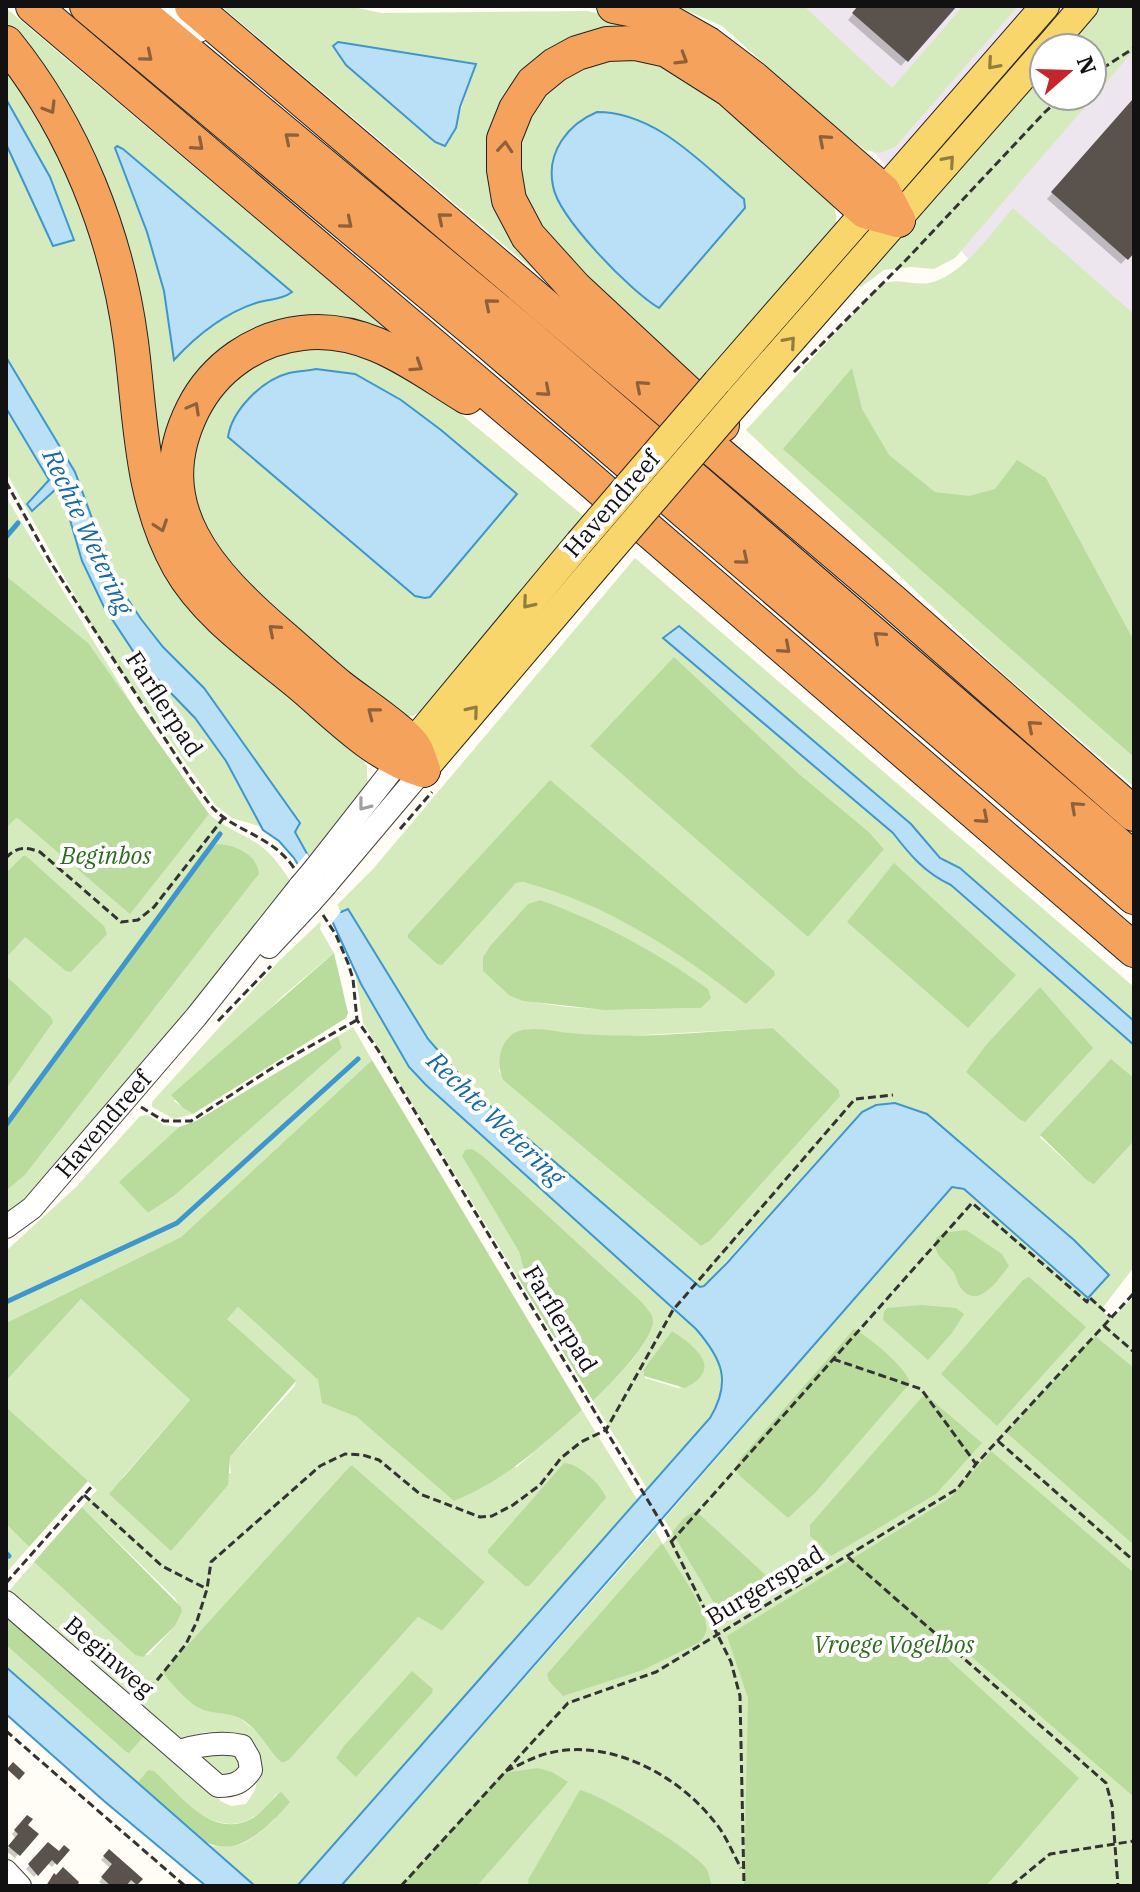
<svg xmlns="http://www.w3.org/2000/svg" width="1140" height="1892" viewBox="0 0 1140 1892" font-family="'IBM Plex Serif',serif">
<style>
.industrial{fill:#eee6ef;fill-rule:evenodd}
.green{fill:#d5ebbd;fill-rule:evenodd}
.forest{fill:#b9dc9c}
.water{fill:#b9e0f7;stroke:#3f96cf;stroke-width:2}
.pier{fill:#fffdf5}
.shadow{fill:#0003}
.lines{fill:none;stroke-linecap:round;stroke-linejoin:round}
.stream{stroke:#3f96cf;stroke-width:5}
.building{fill:#5a524d}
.minor-casing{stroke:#444;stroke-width:24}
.major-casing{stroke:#222;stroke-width:30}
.highway-casing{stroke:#222;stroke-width:36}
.path{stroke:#333;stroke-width:3;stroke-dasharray:8 4;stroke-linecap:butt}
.minor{stroke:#fff;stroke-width:22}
.major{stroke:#f9d66b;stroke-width:28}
.highway{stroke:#f5a25d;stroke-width:34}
.minor-bridge-casing{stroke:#444;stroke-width:24;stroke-linecap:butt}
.major-bridge-casing{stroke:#222;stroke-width:30;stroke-linecap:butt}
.minor-bridge{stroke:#fff;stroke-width:22}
.major-bridge{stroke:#f9d66b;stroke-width:28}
.oneway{stroke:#8e613b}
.oneway2{stroke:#917d42}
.oneway3{stroke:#a0a0a0}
.labels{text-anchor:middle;stroke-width:8;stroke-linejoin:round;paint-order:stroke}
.street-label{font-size:24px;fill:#111;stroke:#fff}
.park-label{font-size:24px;font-style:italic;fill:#2f6b1f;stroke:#fff}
.water-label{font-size:26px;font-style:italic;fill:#1768a6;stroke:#fff}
</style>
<rect width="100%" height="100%" fill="#fffdf5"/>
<path class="industrial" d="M 744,6 L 1134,6 L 1134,446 ZM 1044,48 L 1092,48 L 1092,96 L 1044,96 Z"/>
<g class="green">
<path d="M 221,6 L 348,6 L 382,13 L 587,11 L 652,24 L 725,73 L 575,44 L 498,152 L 563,295 ZM 339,42 L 476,64 C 465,91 460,121 446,146 L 435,142 Z"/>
<path d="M 676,6 L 804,6 L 892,88 L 963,6 L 1018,6 L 895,147 L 880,153 L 865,150 L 834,126 L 722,26 Z"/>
<path d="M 1102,6 L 1134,6 L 1134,50 L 955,258 L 934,269 L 911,267 L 884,270 L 861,287 L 852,281 L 933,201 L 1044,73 L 1044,96 L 1092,96 L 1092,48 L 1066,48 Z"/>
<path d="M 6,8 L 432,368 L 392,343 L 237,350 L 161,500 L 126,279 L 6,34 ZM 115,149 L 286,296 L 256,303 L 209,326 L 174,359 L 164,291 L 147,232 Z"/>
<path d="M 632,57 L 674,69 L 709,91 L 829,196 C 836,210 839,219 833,233 L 698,386 L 540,232 L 523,199 L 517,169 L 522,128 L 549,85 L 584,63 Z"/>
<path d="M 6,67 L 79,191 L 114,317 L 131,470 L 140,519 L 163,566 L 357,750 L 367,766 L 367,784 L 311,861 L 295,831 L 300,823 L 204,688 L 163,647 L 141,619 L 119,586 L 107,559 L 75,472 L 6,357 L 6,144 L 53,245 L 74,239 L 50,177 L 6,99 Z"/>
<path d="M 1013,208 L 1134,314 L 1134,787 L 999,670 L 746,430 L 880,285 C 899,276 910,286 929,283 C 961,277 992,232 1013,208 Z"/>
<path d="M 302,345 L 372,354 L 450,405 L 586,518 L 424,710 L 413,716 L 401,717 L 245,586 L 201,527 L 190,476 L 194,442 L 217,394 L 265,355 ZM 316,369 L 355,374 L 376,387 L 425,598 L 414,596 L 229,437 Z"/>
<path d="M 6,408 L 50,480 L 27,504 L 32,511 L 56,488 L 68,513 L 82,561 L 226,761 L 262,827 L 232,818 L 215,805 L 98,637 L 6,472 Z"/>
<path d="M 6,497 L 203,821 L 209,814 C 224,827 241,833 258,844 C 273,854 282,869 292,883 L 269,914 L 22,1203 L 6,1215 L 6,1191 L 25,1175 L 259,874 L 6,1146 Z"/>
<path d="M 635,558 L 1134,987 L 1134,1021 L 960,868 L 940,858 L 911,823 L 680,626 L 664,638 L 893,833 C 910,855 925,873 951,885 L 1134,1045 L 1134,1078 L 1111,1060 L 1040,1137 L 1086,1180 L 1094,1183 L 1134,1141 L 1134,1267 L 1101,1310 L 1112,1319 L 1134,1296 L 1134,1886 L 341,1886 L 655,1530 L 662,1543 L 651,1558 L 687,1517 L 672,1532 L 664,1519 L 952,1187 L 964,1189 L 1088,1298 L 1109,1275 L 1074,1240 L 927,1114 L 913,1108 L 842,1133 L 704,1286 L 700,1287 L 476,1094 L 428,1039 L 348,909 L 341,912 L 336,906 L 373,869 ZM 590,747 L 798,773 L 869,832 L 884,849 ZM 550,781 L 702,969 C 648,931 587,899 523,882 L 516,883 L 437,964 L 408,938 L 408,934 ZM 707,989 L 710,998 L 701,1008 C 638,1009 571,1014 510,996 ZM 773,1028 L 839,1090 L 840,1095 L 710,1241 L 701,1246 L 503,1080 L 499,1070 L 527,1029 L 606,1037 ZM 996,1037 L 1092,1048 L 986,1045 Z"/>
<path d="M 321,921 L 320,929 L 334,953 L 285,994 L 174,1101 L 193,1114 L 174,1119 L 152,1107 L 152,1102 L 280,960 Z"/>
<path d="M 355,971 L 409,1067 L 426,1085 L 696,1329 C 734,1373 730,1395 693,1438 C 678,1455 663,1473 648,1490 L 593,1401 C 607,1387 657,1339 653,1319 C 653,1314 646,1308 643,1303 L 484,1157 L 463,1157 L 519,1252 L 523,1267 L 517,1276 L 363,1023 ZM 656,1354 L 681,1389 L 645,1378 L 644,1369 Z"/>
<path d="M 353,1027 L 372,1060 L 181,1237 L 6,1323 L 6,1251 L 76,1187 L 140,1116 L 148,1115 L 164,1125 L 179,1127 L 120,1182 L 148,1213 L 174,1196 L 342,1048 L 338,1036 Z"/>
<path d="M 81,1299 L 190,1400 L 122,1478 L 231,1473 L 229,1458 L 294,1387 L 296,1382 L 226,1318 L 238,1307 L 318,1380 L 323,1403 L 357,1417 L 383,1438 L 517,1467 L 582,1410 L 638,1501 L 297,1886 L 255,1886 L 208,1845 C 241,1851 252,1840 275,1819 L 277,1794 C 270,1801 264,1811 255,1816 C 215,1843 177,1794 148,1770 L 137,1783 L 6,1667 L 6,1645 L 125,1751 L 146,1734 L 222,1802 L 231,1806 L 246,1804 L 255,1790 L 259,1772 L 238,1735 C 209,1729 200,1731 174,1744 L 7,1593 L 34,1562 L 135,1655 L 148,1655 L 175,1626 L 182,1612 L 175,1598 L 82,1507 L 97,1490 L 6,1407 L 6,1381 ZM 350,1466 L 353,1466 L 485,1582 L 442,1631 L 418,1617 L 289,1760 L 282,1763 L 261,1735 L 241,1719 L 224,1712 L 199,1708 L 163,1672 Z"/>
<path d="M 6,1524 L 29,1547 L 6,1573 Z"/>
<path d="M 230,1747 L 243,1766 L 225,1782 L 196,1752 Z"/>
</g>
<g class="forest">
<path d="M 852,368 L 862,409 L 889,455 L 935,492 L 969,496 L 995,489 L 1017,460 L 1046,478 L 1134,641 L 1134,757 L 783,449 Z"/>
<path d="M 6,576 L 88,643 L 209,814 L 130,914 L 19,819 L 16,818 L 6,828 Z"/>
<path d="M 674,657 L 798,773 L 869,832 L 884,849 L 808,937 L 590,746 Z"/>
<path d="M 550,780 L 774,971 L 775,975 L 746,1004 C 679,951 607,904 523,882 L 516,883 L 442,965 L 437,964 L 408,938 L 408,934 Z"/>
<path d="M 217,844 C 235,845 257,854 259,874 L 25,1175 L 6,1191 L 6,1123 L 203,852 Z"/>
<path d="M 23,856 L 26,856 L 104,926 L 107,934 L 71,972 L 66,971 L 25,937 L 6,958 L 6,873 Z"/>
<path d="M 894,863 L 1016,975 L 968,1028 L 847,922 Z"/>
<path d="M 540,900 C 601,922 655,951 708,989 L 711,998 L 701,1008 L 605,1010 L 524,1001 L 510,996 L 483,971 L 483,957 L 491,945 L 528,904 Z"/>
<path d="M 334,953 L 348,1013 L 346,1018 L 193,1114 L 182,1107 L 171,1095 Z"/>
<path d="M 6,976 L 51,1017 L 53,1022 L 6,1089 Z"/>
<path d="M 1040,987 L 1093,1048 L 1025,1122 L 1019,1119 L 966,1072 L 986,1045 Z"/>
<path d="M 773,1028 L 839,1090 L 840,1096 L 710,1241 L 701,1246 L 503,1080 C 496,1064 499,1041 516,1032 C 531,1025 555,1032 571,1033 C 638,1040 706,1031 773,1028 Z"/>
<path d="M 338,1036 L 342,1048 L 174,1196 L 148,1213 L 119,1182 L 179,1127 L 196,1121 Z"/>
<path d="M 1111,1059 L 1134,1078 L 1134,1141 L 1094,1184 L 1086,1180 L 1040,1135 Z"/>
<path d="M 372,1060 L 582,1410 C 540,1447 507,1479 454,1501 L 357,1417 L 322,1403 L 318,1380 L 238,1307 L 227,1319 L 296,1381 L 230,1457 L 228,1485 L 171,1551 L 109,1494 L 190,1400 L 81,1299 L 6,1381 L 6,1323 L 181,1237 Z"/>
<path d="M 472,1149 L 484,1157 L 643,1303 C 646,1308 653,1314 653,1319 C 657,1338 607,1388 593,1401 L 517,1276 L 523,1267 L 519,1252 L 462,1156 L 465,1150 Z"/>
<path d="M 966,1230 L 1002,1254 L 1009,1266 C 998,1279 978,1312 960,1287 C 956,1281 957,1276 952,1270 C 942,1258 933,1255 936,1238 L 943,1233 Z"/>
<path d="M 1029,1277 L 1086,1327 L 997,1426 L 941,1374 L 1023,1280 Z"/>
<path d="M 921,1305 L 956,1308 L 964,1314 L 952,1333 L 928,1360 L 883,1320 L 884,1312 L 887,1308 Z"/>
<path d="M 854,1329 C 869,1337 906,1367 910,1383 L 815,1493 L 788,1518 L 741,1477 L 737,1472 L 740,1459 Z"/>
<path d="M 672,1331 C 684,1339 715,1359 701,1376 C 698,1381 690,1385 685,1388 L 644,1376 L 644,1369 Z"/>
<path d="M 1095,1336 L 1134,1368 L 1134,1545 L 1007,1433 Z"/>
<path d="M 927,1396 L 982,1443 L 936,1494 L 831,1556 L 810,1536 L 810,1525 L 922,1397 Z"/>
<path d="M 6,1407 L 88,1481 L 29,1547 L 6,1524 Z"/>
<path d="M 991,1451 L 1134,1573 L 1134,1797 L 958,1645 L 946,1655 L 947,1658 L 1079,1778 L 986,1886 L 744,1886 L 748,1698 L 727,1636 L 950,1498 Z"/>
<path d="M 564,1463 C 578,1463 602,1485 606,1498 L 529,1586 L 525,1586 L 488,1553 L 488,1550 Z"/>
<path d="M 350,1466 L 353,1466 L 485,1582 L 442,1631 L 418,1617 L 289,1760 L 282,1763 C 267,1749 261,1732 243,1720 C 228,1711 213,1715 199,1708 C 190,1704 168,1681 163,1672 Z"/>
<path d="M 82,1507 L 181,1607 L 182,1612 L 175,1626 L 143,1657 L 135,1655 L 34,1562 Z"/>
<path d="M 693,1512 L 699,1514 L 780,1588 L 724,1620 L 672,1532 L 684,1518 Z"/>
<path d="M 662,1543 C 673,1562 704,1605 706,1624 C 708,1631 704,1637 700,1642 L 643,1670 L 563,1696 L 549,1681 L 547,1674 Z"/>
<path d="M 6,1609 L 146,1734 L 129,1753 L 125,1751 L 6,1645 Z"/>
<path d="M 412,1671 L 433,1689 L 432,1693 L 356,1777 L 336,1758 L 344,1746 Z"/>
<path d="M 538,1768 L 552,1772 L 568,1782 L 477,1886 L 402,1886 L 503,1773 Z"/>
<path d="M 148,1770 L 154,1771 C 181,1796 213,1841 253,1818 C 264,1811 271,1799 281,1792 L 290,1802 C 220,1884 201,1839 137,1783 Z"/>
<path d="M 580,1790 C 602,1795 693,1850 706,1868 C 709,1872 710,1881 712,1886 L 529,1886 L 528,1880 Z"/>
</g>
<g class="water">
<path d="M 338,42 L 476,64 L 460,107 L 456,128 L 445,146 L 435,142 L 346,65 L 333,46 Z"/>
<path d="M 6,99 L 50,177 L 74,240 L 53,246 L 6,144 Z"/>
<path d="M 597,112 C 656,112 701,163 744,199 L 745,208 L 659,308 C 631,292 558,217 553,186 C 546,152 568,124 597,112 Z"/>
<path d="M 117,146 L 123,149 L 292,292 C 282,300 268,299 256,303 C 223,314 197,335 174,360 L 164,291 L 147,232 L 115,148 Z"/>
<path d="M 6,357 L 75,472 L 107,559 L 119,586 L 141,619 L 163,647 L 204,688 L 300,823 L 295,832 L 336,906 L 341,912 L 348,909 L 428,1039 L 476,1094 L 700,1287 L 704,1286 L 727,1263 L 862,1112 L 876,1105 L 895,1103 L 927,1114 L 1074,1240 L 1109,1275 L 1088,1298 L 964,1189 L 952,1187 L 341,1886 L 297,1886 L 710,1418 C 732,1381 722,1359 696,1329 L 426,1085 L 409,1067 L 361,984 L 333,923 L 294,858 L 279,841 L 263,830 L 226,761 L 195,718 L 139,660 L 104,607 L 82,561 L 68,513 L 56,489 L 32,511 L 27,504 L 49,480 L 6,408 Z"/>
<path d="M 316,369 L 355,374 L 401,400 L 441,430 L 517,494 L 430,597 L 425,598 L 415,596 L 228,437 C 232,410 262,380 289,373 C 298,371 307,371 316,369 Z"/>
<path d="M 679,626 L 911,824 L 940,858 L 960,868 L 1134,1021 L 1134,1045 L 951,885 C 925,873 910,855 893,833 L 663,638 Z"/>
<path d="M 6,1667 L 255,1886 L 206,1886 L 104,1801 L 6,1714 Z"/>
</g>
<path class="pier" d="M 307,853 L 341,911 L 330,926 L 294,868 Z"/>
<g class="shadow">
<path d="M 860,6 L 954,6 L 901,66 L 848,20 Z"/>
<path d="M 1134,104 L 1134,250 L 1121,264 L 1047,199 L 1126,108 Z"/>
<path d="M 27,1817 L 25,1825 L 36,1834 L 15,1858 L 6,1851 L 16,1839 L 12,1834 Z"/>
<path d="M 48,1845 L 58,1854 L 67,1850 L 52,1867 L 47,1863 L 34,1877 L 26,1869 Z"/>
<path d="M 109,1852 L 140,1879 L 133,1886 L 126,1883 L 123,1886 L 104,1886 L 99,1882 L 110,1868 L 101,1860 Z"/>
</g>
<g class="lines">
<g class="stream">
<path d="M 6,537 L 18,523"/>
<path d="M 6,1125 L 220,834"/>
<path d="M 6,1302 L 177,1223 L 358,1059"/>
<path d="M 6,1553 L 9,1556"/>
</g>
</g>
<g class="building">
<path d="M 858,6 L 957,6 L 908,62 L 852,13 Z"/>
<path d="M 1132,100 L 1134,102 L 1134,253 L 1128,260 L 1051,192 Z"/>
<path d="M 13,1762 L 25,1773 L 19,1780 L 7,1769 Z"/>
<path d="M 27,1815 L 33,1819 L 28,1825 L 39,1834 L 20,1856 L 8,1846 L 18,1834 L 14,1830 Z"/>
<path d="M 48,1842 L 59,1851 L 64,1845 L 70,1850 L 57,1865 L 52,1860 L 38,1876 L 28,1864 Z"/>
<path d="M 109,1849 L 143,1879 L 137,1885 L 131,1880 L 126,1886 L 111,1886 L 101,1877 L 112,1864 L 103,1856 Z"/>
<path d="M 63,1867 L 79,1882 L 77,1886 L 46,1886 L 54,1873 L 56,1875 Z"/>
</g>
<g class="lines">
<defs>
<g id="minor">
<path d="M 168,6 L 199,31"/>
<path d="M 316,867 L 407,751"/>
<path d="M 326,885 L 423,770"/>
<path d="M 269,947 L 311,902"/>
<path id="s1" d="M 6,1227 L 32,1208 L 196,1017 L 300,886"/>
<path d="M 6,1602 L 218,1786 C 234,1786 242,1783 251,1770 L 249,1758 L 242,1746 C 221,1741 199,1745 179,1751"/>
<path d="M 6,1871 L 20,1886"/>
</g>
<g id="major">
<path d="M 1048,48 L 1084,6"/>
<path d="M 717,382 L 1045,6"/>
<path d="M 738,401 L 1044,52"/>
<path d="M 412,744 L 579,543"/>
<path d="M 423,770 L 600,562"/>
</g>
<g id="highway">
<path d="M 33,6 L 557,451 L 1134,950"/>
<path d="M 87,6 L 488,342 L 1134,897"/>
<path d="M 132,6 L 527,335 L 1134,859"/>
<path d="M 192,6 L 892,601 L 1134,814"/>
<path d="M 614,6 L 655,14 L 708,44 L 753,78 L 883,191 L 898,220"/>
<path d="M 6,43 C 74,127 117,235 131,342 C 141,419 140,496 179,566 C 206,614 258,649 300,684 C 338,716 375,756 423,770"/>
<path d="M 722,425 L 575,288 L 528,236 L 509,200 L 504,170 L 504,139 L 516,109 L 533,83 L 555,65 L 577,53 L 607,44 L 635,43 L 667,50 L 730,90 L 865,211 L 898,220"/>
<path d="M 423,770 C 420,762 417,749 411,743 C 396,726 359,702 340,687 C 319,670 300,652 280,635 C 211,575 144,507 193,409 C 214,367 256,338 302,333 C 366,325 416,366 467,397"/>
</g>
</defs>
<use href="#minor" class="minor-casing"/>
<use href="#major" class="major-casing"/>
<use href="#highway" class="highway-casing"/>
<g class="path">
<path d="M 1092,75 L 1134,48"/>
<path d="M 794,372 L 906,260 L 1045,112 L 1063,96"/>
<path d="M 6,482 L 51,563 L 193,782 C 201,791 208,804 217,812 C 241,833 274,838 294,868"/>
<path d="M 400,829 L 432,792"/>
<path d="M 6,858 C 17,846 26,847 40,852 L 121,922 L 138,920 L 154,907 L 225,816"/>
<path d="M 323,915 L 336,935 L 348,963 L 353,979 L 357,1020 L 378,1050 L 665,1529 L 731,1662 L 740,1696 L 744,1886"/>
<path d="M 218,1021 L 271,966"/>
<path d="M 141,1107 L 164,1121 L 191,1121 L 280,1063 L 357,1020"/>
<path d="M 1104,1326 L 1134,1352"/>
<path d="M 833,1359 L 921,1389 L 976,1464"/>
<path d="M 998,1441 L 1134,1561"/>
<path d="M 84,1495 L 162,1566 L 207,1589"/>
<path d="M 671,1542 L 972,1203 L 1087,1302 L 1089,1297 L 1111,1317"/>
<path d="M 848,1557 L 1106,1783 L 1112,1805 L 1118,1886"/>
<path d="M 6,1583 L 92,1486"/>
<path d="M 142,1699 L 186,1644 L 197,1621 L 207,1589 L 211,1562 L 320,1466 L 345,1454 L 363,1455 L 379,1460 L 420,1494 L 480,1517 L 492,1516 L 513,1505 L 540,1485 L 561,1458 L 581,1442 L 606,1430 L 673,1310 L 855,1099 L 893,1095"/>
<path d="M 6,1731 L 185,1886"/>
<path d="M 506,1771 C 517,1766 528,1760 539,1756 C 601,1734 675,1772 713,1820 C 725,1833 732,1852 741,1868"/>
<path d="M 401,1886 L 568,1703 L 656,1672 L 957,1489 L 976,1464 L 1134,1293"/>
<path d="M 1011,1886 L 1050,1854 L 1134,1841"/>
</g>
<use href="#minor" class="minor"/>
<use href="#major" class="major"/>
<use href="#highway" class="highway"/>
<defs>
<g id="minor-bridge">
<path d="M 300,886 L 316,867"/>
<path d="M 311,902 L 326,885"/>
</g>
<g id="major-bridge">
<path d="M 579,543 L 717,382"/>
<path d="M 600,562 L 738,401"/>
</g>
</defs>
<use href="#minor-bridge" class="minor-bridge-casing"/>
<use href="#major-bridge" class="major-bridge-casing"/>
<use href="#minor-bridge" class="minor-bridge"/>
<use href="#major-bridge" class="major-bridge"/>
</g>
<defs><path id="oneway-chevron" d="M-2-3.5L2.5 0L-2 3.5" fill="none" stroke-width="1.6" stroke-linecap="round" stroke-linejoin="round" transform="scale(2)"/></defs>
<g class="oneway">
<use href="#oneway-chevron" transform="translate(147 56) rotate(40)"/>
<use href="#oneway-chevron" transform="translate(682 59) rotate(31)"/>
<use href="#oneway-chevron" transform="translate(50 108) rotate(59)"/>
<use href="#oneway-chevron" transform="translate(290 138) rotate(-140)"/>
<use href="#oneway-chevron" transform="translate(824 140) rotate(-139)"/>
<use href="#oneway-chevron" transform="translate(198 145) rotate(41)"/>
<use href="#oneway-chevron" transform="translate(505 147) rotate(-85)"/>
<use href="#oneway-chevron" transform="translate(443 218) rotate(-140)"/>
<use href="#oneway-chevron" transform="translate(347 223) rotate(40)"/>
<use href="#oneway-chevron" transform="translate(490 304) rotate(-140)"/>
<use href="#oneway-chevron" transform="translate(417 366) rotate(33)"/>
<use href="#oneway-chevron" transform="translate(641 386) rotate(-139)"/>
<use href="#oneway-chevron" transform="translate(545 391) rotate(41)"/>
<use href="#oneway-chevron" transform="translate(194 408) rotate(-61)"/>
<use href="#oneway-chevron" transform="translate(161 526) rotate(71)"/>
<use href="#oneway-chevron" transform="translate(743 559) rotate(40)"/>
<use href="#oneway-chevron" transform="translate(274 630) rotate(-139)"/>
<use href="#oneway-chevron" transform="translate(879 637) rotate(-139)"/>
<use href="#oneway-chevron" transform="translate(785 648) rotate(41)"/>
<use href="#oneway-chevron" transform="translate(373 713) rotate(-142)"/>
<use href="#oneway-chevron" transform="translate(1033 726) rotate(-139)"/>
<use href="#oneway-chevron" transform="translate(1076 807) rotate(-138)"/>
<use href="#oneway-chevron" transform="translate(983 818) rotate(41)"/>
</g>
<g class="oneway2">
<use href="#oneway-chevron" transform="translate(993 64) rotate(131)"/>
<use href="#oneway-chevron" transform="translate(949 161) rotate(-49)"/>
<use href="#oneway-chevron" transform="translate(790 342) rotate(-49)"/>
<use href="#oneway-chevron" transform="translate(528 603) rotate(130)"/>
<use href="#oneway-chevron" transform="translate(473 711) rotate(-50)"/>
</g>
<use class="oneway3" href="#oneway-chevron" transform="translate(364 805) rotate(128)"/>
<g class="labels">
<g class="street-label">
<text transform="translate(612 504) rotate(-49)" y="8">Havendreef</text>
<text transform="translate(164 704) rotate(57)" y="8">Farflerpad</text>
<text dy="8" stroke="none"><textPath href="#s1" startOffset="142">Havendreef</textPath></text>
<text transform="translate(560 1319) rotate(59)" y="8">Farflerpad</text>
<text transform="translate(765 1586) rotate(-31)" y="8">Burgerspad</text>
<text transform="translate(109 1657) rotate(41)" y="8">Beginweg</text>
</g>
<g class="park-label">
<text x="106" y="864">Beginbos</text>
<text x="894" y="1653">Vroege Vogelbos</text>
</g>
<g class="water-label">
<text transform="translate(88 532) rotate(65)" y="9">Rechte Wetering</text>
<text transform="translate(496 1119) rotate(44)" y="9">Rechte Wetering</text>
</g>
</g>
<rect width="1140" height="1892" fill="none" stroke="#111111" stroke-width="16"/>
<g transform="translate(1068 72) rotate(70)"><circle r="38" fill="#ffffff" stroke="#a0a0a0" stroke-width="2"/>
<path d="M0-6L14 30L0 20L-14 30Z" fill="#c4262e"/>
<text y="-12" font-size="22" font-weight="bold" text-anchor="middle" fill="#111111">N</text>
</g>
</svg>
